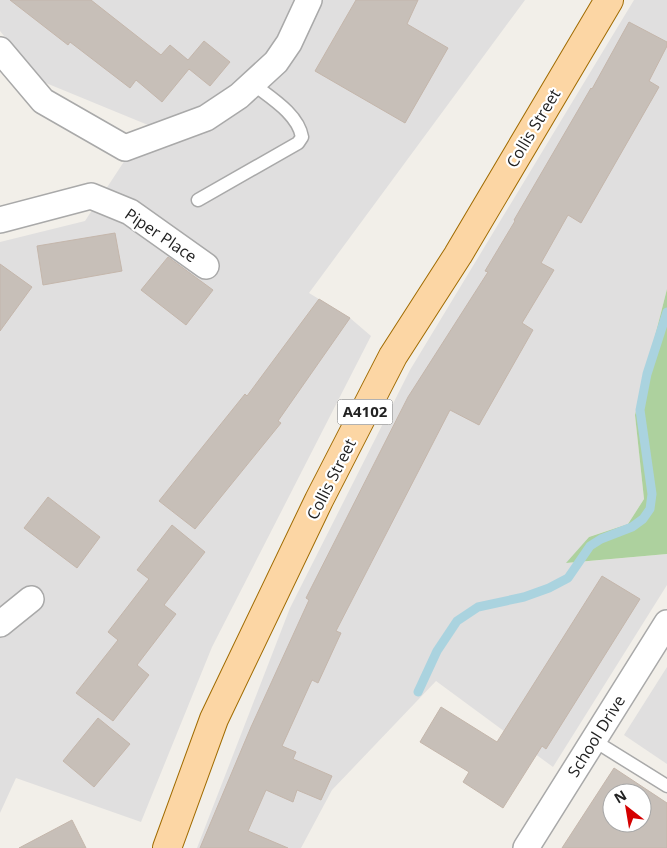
<svg xmlns="http://www.w3.org/2000/svg" width="667" height="848" viewBox="0 0 667 848" font-family="'Open Sans',sans-serif">
<style>
.residential{fill:#e0dfdf}
.forest{fill:#add19e}
.lines{fill:none;stroke-linecap:round;stroke-linejoin:round}
.stream{stroke:#aad3df;stroke-width:9}
.building{fill:#c7bfb8;stroke:#c4b6ab;fill-rule:evenodd}
.lane-casing{stroke:#a9a9a9;stroke-width:15}
.street-casing{stroke:#a9a9a9;stroke-width:28}
.primary-casing{stroke:#a06b00;stroke-width:30}
.lane{stroke:#fff;stroke-width:12}
.street{stroke:#fff;stroke-width:25}
.primary{stroke:#fcd6a4;stroke-width:28}
.labels{text-anchor:middle;stroke-width:4.5;stroke-linejoin:round;paint-order:stroke}
.shield{fill:#fff;stroke:#646464;stroke-width:1}
.shield-label{font-size:15px;font-weight:bold;fill:#222}
.street-label{font-size:16px;fill:#222;stroke:#fff}
</style>
<rect width="100%" height="100%" fill="#f2efe9"/>
<g class="residential">
<path d="M 0,0 L 525,0 L 309,293 L 350,318 L 371,336 L 212,647 L 141,822 L 16,778 L 0,813 L 0,242 L 85,221 L 148,125 L 41,81 L 0,31 Z"/>
<path d="M 634,0 L 667,0 L 667,289 L 635,415 L 644,499 L 628,524 L 589,537 L 567,563 L 667,554 L 667,585 L 553,767 L 436,681 L 332,790 L 301,848 L 197,848 L 290,608 L 410,370 Z"/>
<path d="M 667,667 L 667,764 L 624,735 Z"/>
</g>
<path class="forest" d="M 667,289 L 667,554 L 566,563 L 589,537 L 628,524 L 644,499 L 635,415 Z"/>
<g class="lines">
<path class="stream" d="M 418,692 L 437,651 L 457,621 L 478,607 L 524,597 L 549,588 L 568,578 L 590,546 L 601,539 L 632,527 L 643,519 L 650,509 L 652,494 L 640,410 L 647,374 L 667,312"/>
</g>
<g class="building">
<path d="M 10,0 L 91,0 L 161,55 L 170,45 L 188,60 L 204,41 L 230,62 L 210,86 L 189,69 L 162,102 L 136,80 L 130,88 L 70,42 L 68,45 Z"/>
<path d="M 356,0 L 418,0 L 407,24 L 448,48 L 405,123 L 315,71 Z"/>
<path d="M 629,22 L 667,42 L 667,46 L 649,81 L 659,87 L 581,223 L 568,215 L 541,263 L 554,270 L 522,323 L 533,330 L 479,425 L 450,410 L 336,631 L 341,633 L 318,683 L 312,680 L 282,746 L 296,752 L 293,759 L 332,776 L 321,800 L 297,790 L 293,802 L 266,790 L 248,831 L 288,848 L 200,848 L 251,727 L 309,600 L 306,598 L 408,397 L 488,272 L 485,271 L 515,221 L 514,220 L 591,88 L 592,89 Z"/>
<path d="M 115,233 L 122,271 L 43,285 L 37,246 Z"/>
<path d="M 168,257 L 213,290 L 186,325 L 141,290 Z"/>
<path d="M 0,264 L 32,287 L 0,331 Z"/>
<path d="M 319,299 L 350,318 L 278,421 L 281,423 L 195,529 L 159,501 L 245,394 L 247,396 Z"/>
<path d="M 48,497 L 100,537 L 77,568 L 24,528 Z"/>
<path d="M 172,525 L 205,552 L 164,605 L 176,614 L 137,665 L 149,675 L 113,721 L 76,693 L 118,640 L 108,632 L 149,579 L 137,570 Z"/>
<path d="M 602,576 L 640,599 L 546,749 L 542,746 L 503,808 L 463,782 L 469,772 L 420,742 L 441,707 L 497,742 Z"/>
<path d="M 98,718 L 130,744 L 94,787 L 63,761 Z"/>
<path d="M 614,768 L 667,803 L 667,848 L 562,848 ZM 612,793 L 642,793 L 642,823 L 612,823 Z"/>
<path d="M 72,820 L 86,848 L 19,848 Z"/>
</g>
<g class="lines">
<defs>
<g id="lane">
<path d="M 198,200 L 298,143 L 302,137 C 298,114 271,98 253,84"/>
<path d="M 593,740 L 667,786"/>
</g>
<g id="street">
<path d="M 0,50 L 43,101 L 125,148 L 206,118 L 239,96 L 276,62 L 289,43 L 309,0"/>
<path d="M 0,220 L 91,196 L 130,212 L 206,266"/>
<path d="M 0,624 L 31,599"/>
<path d="M 526,848 L 667,623"/>
</g>
<path id="primary" d="M 167,848 L 214,719 L 319,500 L 393,356 L 458,255 L 609,0"/>
</defs>
<use href="#lane" class="lane-casing"/>
<use href="#street" class="street-casing"/>
<use href="#primary" class="primary-casing"/>
<use href="#lane" class="lane"/>
<use href="#street" class="street"/>
<use href="#primary" class="primary"/>
</g>
<g class="labels">
<rect class="shield" x="337.5" y="399.5" width="55" height="25" rx="4"/>
<g class="shield-label">
<text x="365" y="417">A4102</text>
</g>
<g class="street-label">
<text transform="translate(533 128) rotate(-59)" y="6">Collis Street</text>
<text transform="translate(161 235) rotate(34)" y="6">Piper Place</text>
<text transform="translate(331 479) rotate(-63)" y="6">Collis Street</text>
<text transform="translate(596 736) rotate(-58)" y="6">School Drive</text>
</g>
</g>
<g transform="translate(627 808) rotate(329)"><circle r="24" fill="#ffffff" stroke="#a7a7a7"/>
<path d="M0-4L9 19L0 12L-9 19Z" fill="#d40000"/>
<text y="-8" font-size="14" font-weight="bold" text-anchor="middle" fill="#222222">N</text>
</g>
</svg>
